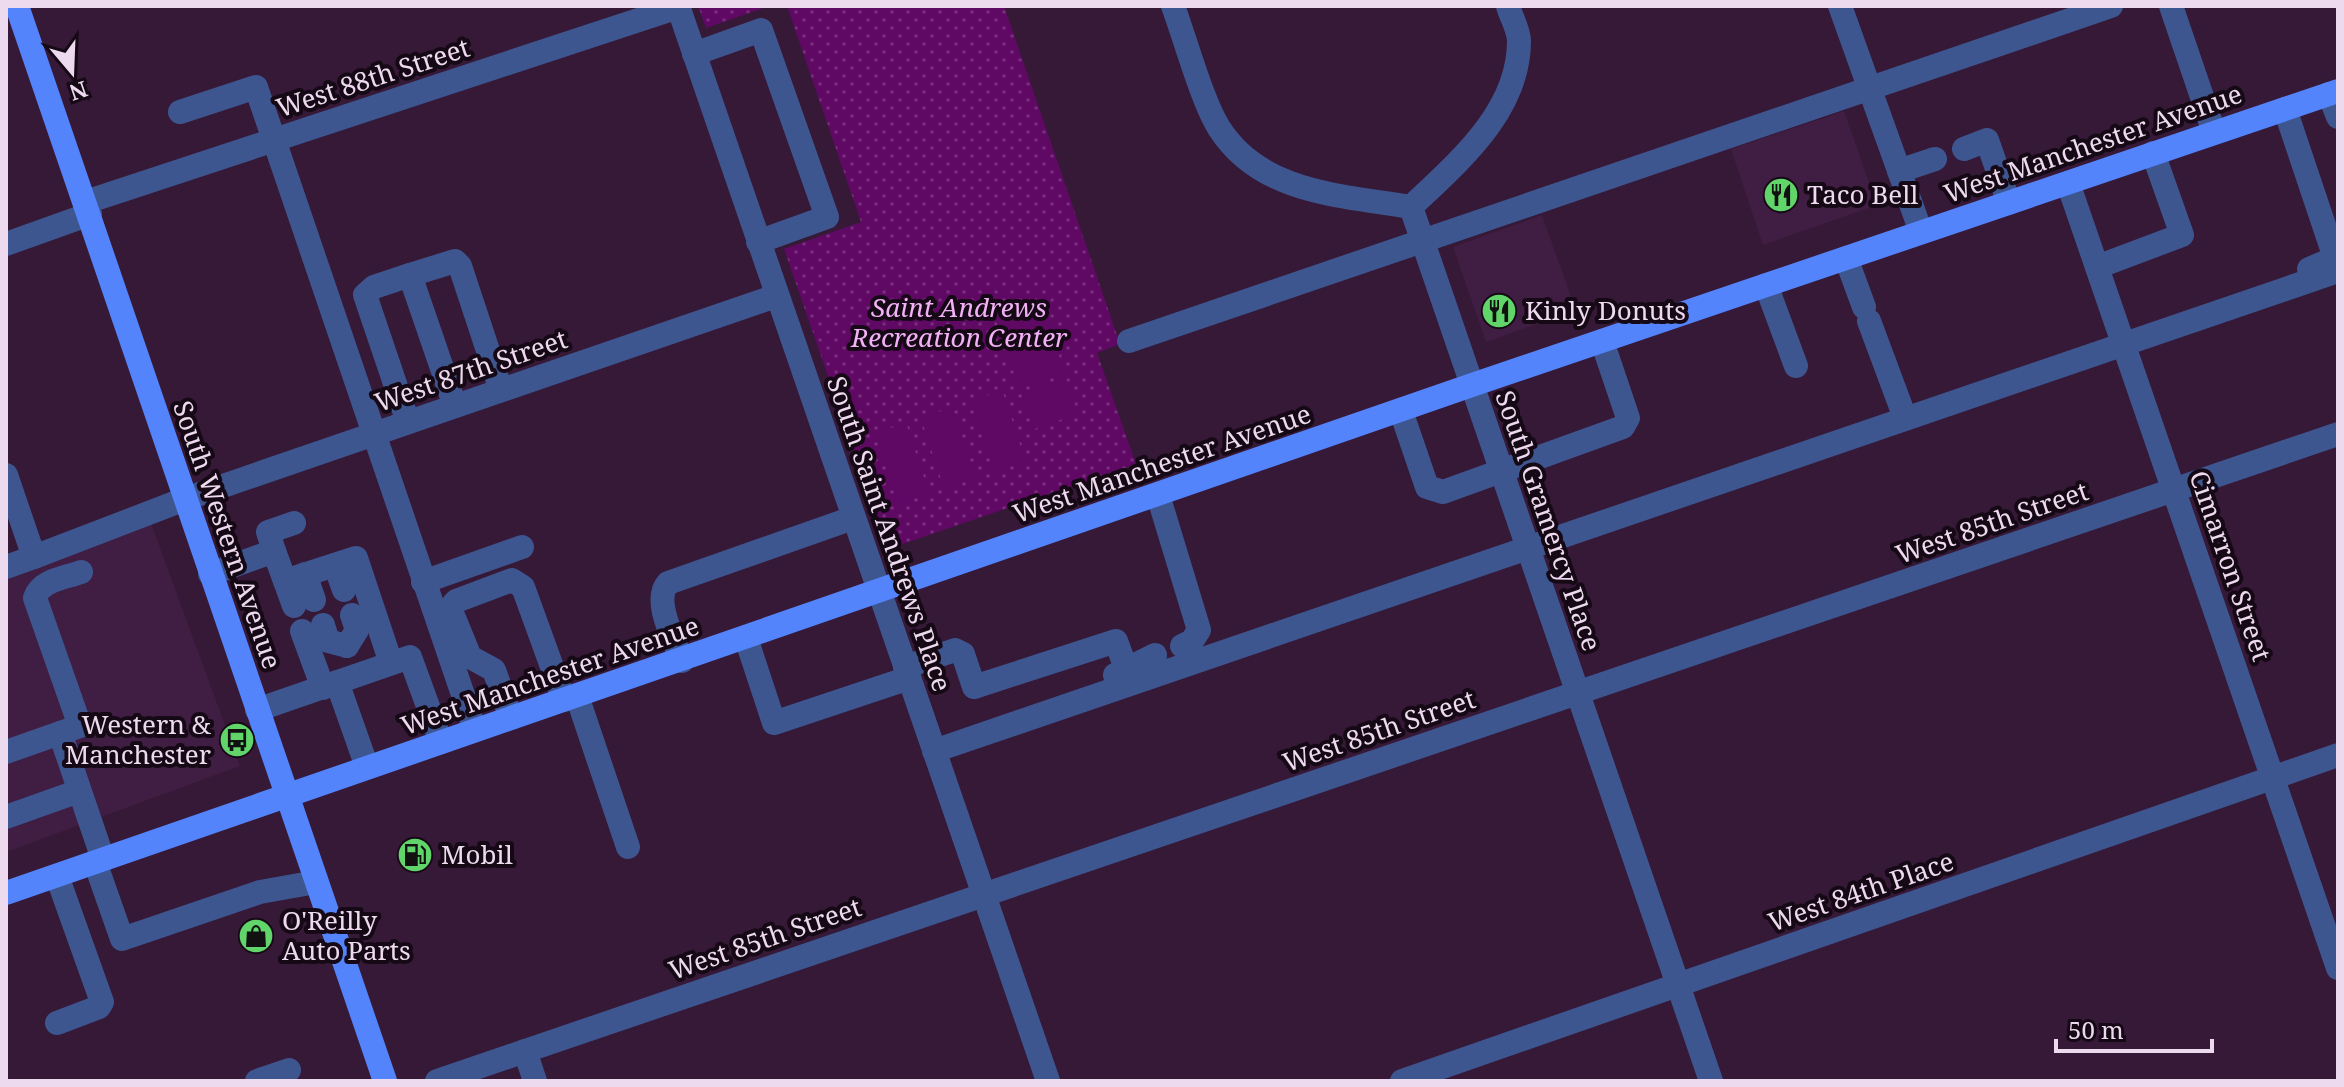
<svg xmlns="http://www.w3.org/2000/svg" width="2344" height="1087" viewBox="0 0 2344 1087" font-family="'Noto Serif',serif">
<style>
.built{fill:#401d42}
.grass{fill:url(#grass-dots)}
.pitch{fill:#5f0965}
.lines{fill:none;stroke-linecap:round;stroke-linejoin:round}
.minor{stroke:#3e5690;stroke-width:24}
.major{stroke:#5384fb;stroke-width:24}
.labels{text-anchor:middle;stroke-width:8;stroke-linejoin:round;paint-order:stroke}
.street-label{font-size:26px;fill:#eedaee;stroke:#160916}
.poi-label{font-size:26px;fill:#eedaee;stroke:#160916;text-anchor:start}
.park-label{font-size:26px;font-style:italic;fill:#f1b1f4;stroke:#160916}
</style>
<defs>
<pattern id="grass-dots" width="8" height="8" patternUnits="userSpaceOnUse" patternTransform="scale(2)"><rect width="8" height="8" fill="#5f0965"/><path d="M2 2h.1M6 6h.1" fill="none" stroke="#762c7b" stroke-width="1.8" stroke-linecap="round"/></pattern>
</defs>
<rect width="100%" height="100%" fill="#361837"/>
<g class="built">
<path d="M 1844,111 L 1877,205 L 1763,245 L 1731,149 Z"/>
<path d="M 1542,215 L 1576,310 L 1486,342 L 1453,247 Z"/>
<path d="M 145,507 L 240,766 L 6,852 L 6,558 Z"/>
</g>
<g class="grass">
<path d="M 698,6 L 769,6 L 706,28 Z"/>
<path d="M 787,6 L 1004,6 L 1120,344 L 1097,353 L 1136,464 L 888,549 L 784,249 L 861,222 Z"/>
</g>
<g class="pitch">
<path d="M 1039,298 L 1065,373 L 1019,388 L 994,314 Z"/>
<path d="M 1066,378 L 1078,414 L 1034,429 L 1022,393 Z"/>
<path d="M 1002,390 L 1025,460 L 994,471 L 971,401 Z"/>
<path d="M 952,407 L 975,477 L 944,488 L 921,418 Z"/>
<path d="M 906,423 L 929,493 L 898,503 L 875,433 Z"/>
</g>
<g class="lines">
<g class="minor">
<path d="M 678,6 L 1048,1081"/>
<path d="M 1173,6 C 1185,38 1202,101 1219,128 C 1261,194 1341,195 1411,207"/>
<path d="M 1840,6 L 1921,232"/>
<path d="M 2171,6 L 2214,132"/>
<path d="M 694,54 L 761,30 L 827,217 L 758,242"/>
<path d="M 2329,94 L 2338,117"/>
<path d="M 2285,109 L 2335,258 L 2309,269"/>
<path d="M 180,112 L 256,87 L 475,730"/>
<path d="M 1964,149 L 1987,140 L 2009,203"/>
<path d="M 1899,171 L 1935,159"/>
<path d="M 2068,183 L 2338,968"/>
<path d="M 86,202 L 678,7"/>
<path d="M 1411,207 L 1711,1081"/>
<path d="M 1411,207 C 1458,162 1519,112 1519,41 C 1519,30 1511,17 1508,6"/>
<path d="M 6,244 L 90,214"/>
<path d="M 1846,258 L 1864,307"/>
<path d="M 2097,267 L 2182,235 L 2153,153"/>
<path d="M 1766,285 L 1796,366"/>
<path d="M 1869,321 L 1901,407"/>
<path d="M 1129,341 L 2111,6"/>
<path d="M 455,406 L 410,275 L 455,261 L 460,266 L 501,390"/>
<path d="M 1401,411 L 1427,487 L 1443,492 L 1623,427 L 1628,418 L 1602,341"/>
<path d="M 408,422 L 365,295 L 374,287 L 410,275"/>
<path d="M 6,475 L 34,557 L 185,499 L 776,296"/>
<path d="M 1158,495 L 1199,630 L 1192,641 L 1182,646"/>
<path d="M 274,551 L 268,532 L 294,523"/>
<path d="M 335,565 L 344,590"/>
<path d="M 6,567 L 34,557"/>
<path d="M 210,574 L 274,551 L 285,581 L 356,558 L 391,663"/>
<path d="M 305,574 L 314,600"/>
<path d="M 285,581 L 294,606"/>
<path d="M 423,582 L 522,547"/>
<path d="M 323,625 L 328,641 L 347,646"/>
<path d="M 302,631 L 323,688"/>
<path d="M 746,638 L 774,723 L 909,678"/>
<path d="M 347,646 L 357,630 L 352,615"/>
<path d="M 682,661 C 675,641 652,601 668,583 L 853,518"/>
<path d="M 905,667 L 955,650 L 963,654 L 974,687 L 1116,641 L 1127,671"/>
<path d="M 1115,675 L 1155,655"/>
<path d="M 337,682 L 367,767"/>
<path d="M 577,696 L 628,847"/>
<path d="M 257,710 L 410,657 L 441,742"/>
<path d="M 511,718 L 494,670 L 470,657 L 450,608 L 456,601 L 512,580 L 523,587 L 564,700"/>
<path d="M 60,733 L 103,859"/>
<path d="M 934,751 L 2338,271"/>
<path d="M 6,752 L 80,726 L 35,598 C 40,580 65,578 81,572"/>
<path d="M 6,817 L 79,791"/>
<path d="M 95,862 L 122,939 L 260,892 L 316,882"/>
<path d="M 57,1023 L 99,1007 L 102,1002 L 57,876"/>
<path d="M 525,1051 L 535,1081"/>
<path d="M 257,1081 L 289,1070"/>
<path d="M 437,1081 L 2338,434"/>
<path d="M 1402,1081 L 2338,755"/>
</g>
<g class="major">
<path d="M 17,6 L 385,1081"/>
<path d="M 6,893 L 1472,385 L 2338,91"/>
</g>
</g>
<defs>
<symbol id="restaurant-disc" viewBox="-11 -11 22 22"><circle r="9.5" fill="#61d46a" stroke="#160916"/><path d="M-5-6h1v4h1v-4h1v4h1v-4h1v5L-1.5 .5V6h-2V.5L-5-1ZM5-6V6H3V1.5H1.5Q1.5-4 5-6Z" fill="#111"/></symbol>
<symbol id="bus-disc" viewBox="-11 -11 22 22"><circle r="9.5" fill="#61d46a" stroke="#160916"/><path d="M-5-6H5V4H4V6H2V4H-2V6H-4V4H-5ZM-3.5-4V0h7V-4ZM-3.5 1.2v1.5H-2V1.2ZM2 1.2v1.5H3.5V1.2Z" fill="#111"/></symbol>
<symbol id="fuel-disc" viewBox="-11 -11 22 22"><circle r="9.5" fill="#61d46a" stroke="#160916"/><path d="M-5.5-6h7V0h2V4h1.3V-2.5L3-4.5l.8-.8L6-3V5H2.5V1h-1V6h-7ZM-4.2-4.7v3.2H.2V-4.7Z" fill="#111"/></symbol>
<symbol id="shop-disc" viewBox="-11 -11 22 22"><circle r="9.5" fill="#61d46a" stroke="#160916"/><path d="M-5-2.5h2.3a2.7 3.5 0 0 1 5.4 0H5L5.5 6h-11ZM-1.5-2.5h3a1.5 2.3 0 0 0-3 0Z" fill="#111"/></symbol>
</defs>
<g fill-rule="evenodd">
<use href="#restaurant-disc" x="1761" y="175" width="40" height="40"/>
<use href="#restaurant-disc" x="1479" y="291" width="40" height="40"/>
<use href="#bus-disc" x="217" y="720" width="40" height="40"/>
<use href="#fuel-disc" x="395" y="835" width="40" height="40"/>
<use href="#shop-disc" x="236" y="916" width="40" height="40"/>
</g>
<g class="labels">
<g class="street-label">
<text transform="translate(373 78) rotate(-18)" y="9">West 88th Street</text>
<text transform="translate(2093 144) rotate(-19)" y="9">West Manchester Avenue</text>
<text transform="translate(471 371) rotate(-19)" y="9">West 87th Street</text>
<text transform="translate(1162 464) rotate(-19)" y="9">West Manchester Avenue</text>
<text transform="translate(1548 521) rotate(71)" y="9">South Gramercy Place</text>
<text transform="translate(1992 523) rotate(-19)" y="9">West 85th Street</text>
<text transform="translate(889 534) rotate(71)" y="9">South Saint Andrews Place</text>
<text transform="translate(227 535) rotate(71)" y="9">South Western Avenue</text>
<text transform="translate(2230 566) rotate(71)" y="9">Cimarron Street</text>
<text transform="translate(550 676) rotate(-19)" y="9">West Manchester Avenue</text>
<text transform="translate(1379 731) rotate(-19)" y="9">West 85th Street</text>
<text transform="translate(1861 892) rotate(-19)" y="9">West 84th Place</text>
<text transform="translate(765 939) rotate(-19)" y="9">West 85th Street</text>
</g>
<g class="poi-label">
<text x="1807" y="204">Taco Bell</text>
<text x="1525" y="320">Kinly Donuts</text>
<text x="211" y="734" text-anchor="end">Western &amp;<tspan x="211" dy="30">Manchester</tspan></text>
<text x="441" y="864">Mobil</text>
<text x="282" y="930">O'Reilly<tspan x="282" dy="30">Auto Parts</tspan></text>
</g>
<g class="park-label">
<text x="959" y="317">Saint Andrews<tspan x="959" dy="30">Recreation Center</tspan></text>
</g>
</g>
<rect width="2344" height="1087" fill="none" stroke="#eedaee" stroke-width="16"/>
<g transform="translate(72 72) rotate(161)" stroke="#160916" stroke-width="6" paint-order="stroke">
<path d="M0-6L14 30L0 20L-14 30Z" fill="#eedaee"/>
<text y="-12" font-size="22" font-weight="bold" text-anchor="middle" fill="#eedaee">N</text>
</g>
<path d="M2056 1039v12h156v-12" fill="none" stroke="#eedaee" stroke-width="4"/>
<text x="2068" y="1039" font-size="24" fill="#eedaee" stroke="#160916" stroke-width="6" paint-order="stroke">50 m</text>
</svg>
